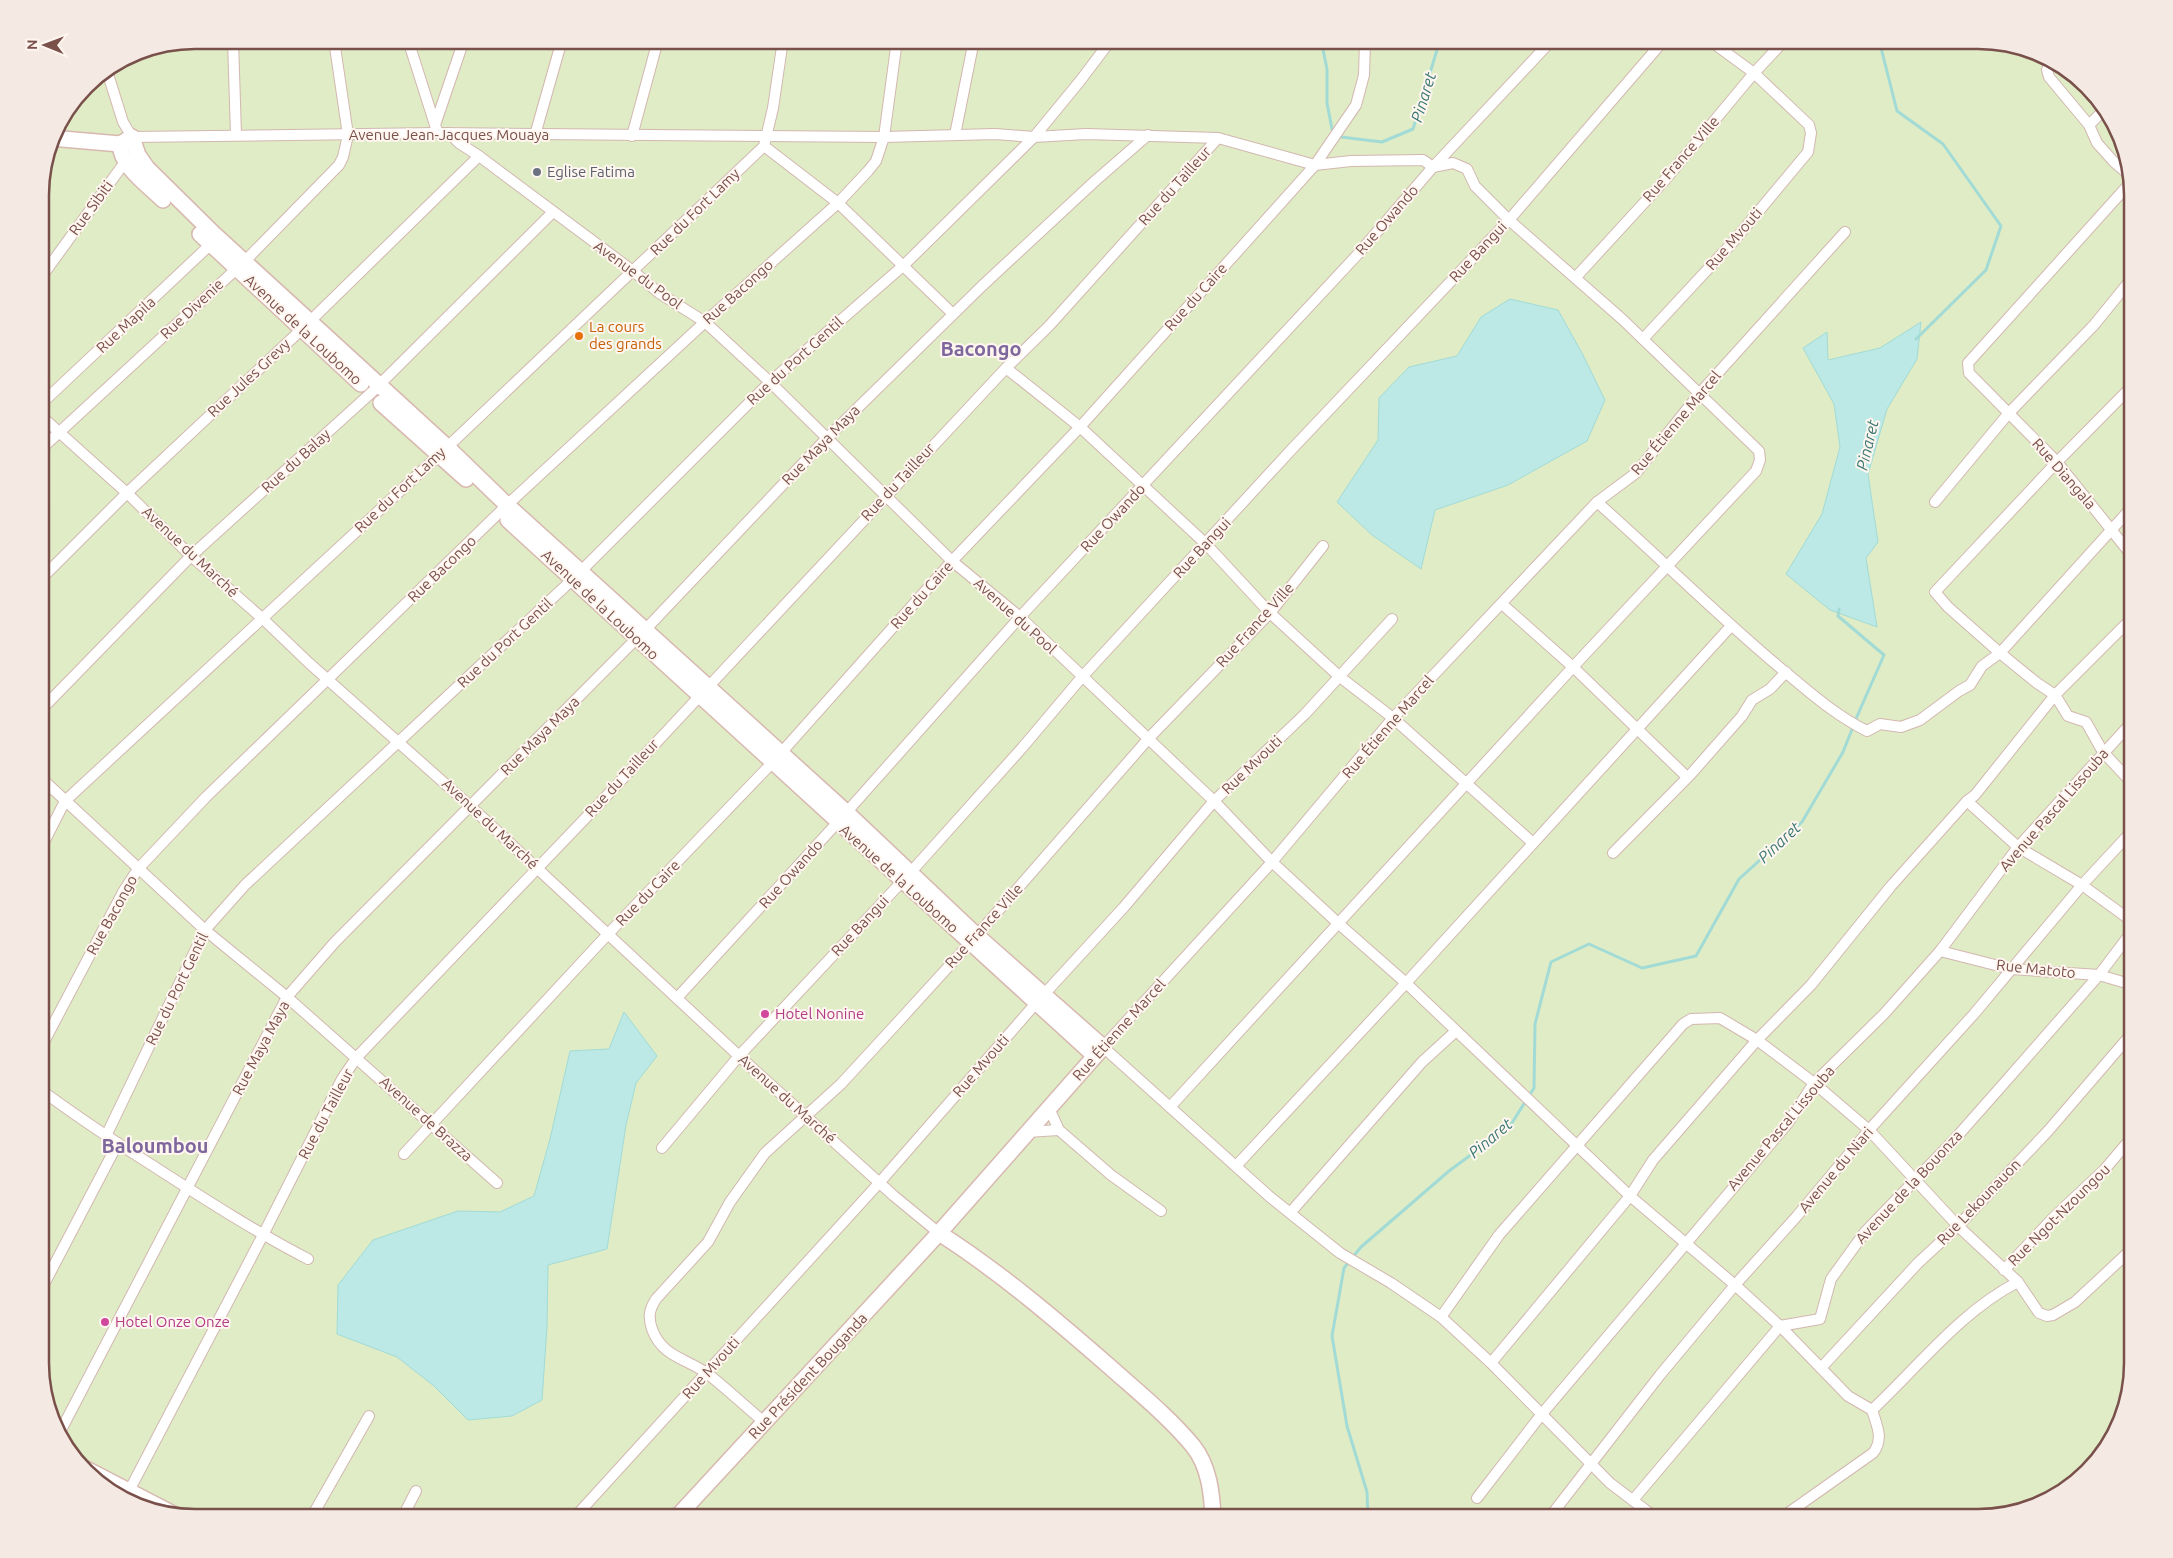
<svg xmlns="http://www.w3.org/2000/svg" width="2173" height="1558" viewBox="0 0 2173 1558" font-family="Ubuntu,sans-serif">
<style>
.green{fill:#dfecc6}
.water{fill:#bce9e5;stroke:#a2dbd6}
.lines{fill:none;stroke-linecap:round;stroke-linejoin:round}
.stream{stroke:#a2dbd6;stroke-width:3}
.street-casing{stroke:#d3b7b0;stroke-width:12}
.secondary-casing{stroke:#d8b8b0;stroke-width:18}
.street{stroke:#fff;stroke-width:10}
.secondary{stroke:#fff;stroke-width:15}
.worship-dot{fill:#6b7280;stroke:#fff6f0;stroke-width:2}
.food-dot{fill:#e8710a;stroke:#fff6f0;stroke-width:2}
.hotel-dot{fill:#d1479c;stroke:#fff6f0;stroke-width:2}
.labels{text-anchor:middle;stroke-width:4;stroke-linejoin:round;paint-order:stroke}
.street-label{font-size:15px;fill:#7a504b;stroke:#fff6f0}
.worship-label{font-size:15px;fill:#5b616d;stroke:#fff6f0;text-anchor:start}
.food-label{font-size:15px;fill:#c56008;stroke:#fff6f0;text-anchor:start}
.hotel-label{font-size:15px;fill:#b23c85;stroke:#fff6f0;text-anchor:start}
.water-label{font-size:16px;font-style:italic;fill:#3a7874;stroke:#fff6f0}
.district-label{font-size:20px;font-weight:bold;fill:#7e679c;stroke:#fff6f0}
.rim{fill:none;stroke:#7a504b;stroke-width:2.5}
</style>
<rect width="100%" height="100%" fill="#fdf1e9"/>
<path class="green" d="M 195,40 L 1978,40 L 2028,48 L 2072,72 L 2117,126 L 2133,195 L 2133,1363 L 2125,1413 L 2101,1457 L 2047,1502 L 1978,1518 L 195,1518 L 145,1510 L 101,1486 L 61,1440 L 40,1373 L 40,185 L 52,135 L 86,85 L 136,52 Z"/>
<g class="water">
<path d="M 1510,299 L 1558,310 L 1582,353 L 1605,400 L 1587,441 L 1508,485 L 1435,510 L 1421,569 L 1372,535 L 1337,502 L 1378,440 L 1379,398 L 1409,367 L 1457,356 L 1481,317 Z"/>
<path d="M 1921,322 L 1917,359 L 1887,409 L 1868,474 L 1878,542 L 1866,558 L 1877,627 L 1830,610 L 1786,574 L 1822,514 L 1840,447 L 1834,404 L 1803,348 L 1827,332 L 1828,360 L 1880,348 Z"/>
<path d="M 624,1012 L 657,1056 L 636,1083 L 626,1125 L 607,1249 L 548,1265 L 547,1327 L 542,1400 L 512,1416 L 468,1420 L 434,1386 L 397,1357 L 337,1334 L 338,1285 L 373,1240 L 458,1211 L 500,1212 L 534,1196 L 550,1139 L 570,1051 L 609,1049 Z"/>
</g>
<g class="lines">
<g class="stream">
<path d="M 1321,40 L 1327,69 L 1327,103 L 1332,129 L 1341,137 L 1382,142 L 1413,129 L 1440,40"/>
<path d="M 1879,40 L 1897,111 L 1943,144 L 2001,226 L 1986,270 L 1916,339"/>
<path d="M 1839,609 L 1838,616 L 1884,655 L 1855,721"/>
<path d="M 1368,1518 L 1367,1492 L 1347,1426 L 1332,1336 L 1344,1268 L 1361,1247 L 1449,1171 L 1510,1126 L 1534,1088 L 1535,1024 L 1551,962 L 1589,944 L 1642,968 L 1696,956 L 1739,879 L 1802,822 L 1843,752 L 1853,727"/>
</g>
<defs>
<g id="street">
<path d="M 233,40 L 236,135"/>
<path d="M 408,40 L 435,125"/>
<path d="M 2051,61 L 2047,70 L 2049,77 L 2089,125 L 2097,143 L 2114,162 L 2128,174"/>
<path d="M 107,71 L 123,122 L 132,137 L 438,133 L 884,137 L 995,134 L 1034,137 L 1086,134 L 1218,138 L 1315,165 L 1351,161 L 1423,160 L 1433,167 L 1453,163 L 1467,169 L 1475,186 L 1509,220 L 1622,319 L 1759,451 L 1760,460 L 1756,471 L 1573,667 L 1170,1107"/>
<path d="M 2089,125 L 2104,110"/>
<path d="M 438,133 L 435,125 L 464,40"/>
<path d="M 449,133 L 459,143 L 479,156 L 633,271 L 659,293 L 705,322 L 770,382 L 952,561 L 1020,617 L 1214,801 L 1272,862 L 1339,924 L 1406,983 L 1630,1196 L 1735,1285 L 1780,1326 L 1848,1396 L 1872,1410 C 1877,1426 1884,1439 1873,1453 L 1781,1518"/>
<path d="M 535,135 L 562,40"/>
<path d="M 955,135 L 974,40"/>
<path d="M 632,136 L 658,40"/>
<path d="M 764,146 L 838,203 L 953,314"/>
<path d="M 2130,183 L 1968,363 L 1969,373 L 2057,462 L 2133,557"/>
<path d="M 1576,277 L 1665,180 L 1754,73 L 1785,40"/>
<path d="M 40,279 L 125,162"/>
<path d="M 1643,339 L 1733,242 L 1808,152 L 1811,133 L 1809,125 L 1754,73 L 1709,40"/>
<path d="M 1006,368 L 1080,427 L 1206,544 L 1270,613 L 1340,677 L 1393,718 L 1533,843"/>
<path d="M 2133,385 L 2057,462 L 1935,592 L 1948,607 L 2000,653 L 2037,683 L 2055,695 L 2068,716 L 2086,722 L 2103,752 L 2133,784"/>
<path d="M 40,405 L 211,244"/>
<path d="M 40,415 L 127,493 L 191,556 L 262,618 L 309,663 L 469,805 L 739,1056 L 894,1196 L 939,1233"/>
<path d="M 40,450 L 245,261 L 339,165 L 343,157 L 348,135 L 334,40"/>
<path d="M 1597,502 C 1658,556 1715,613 1778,666 C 1807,690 1833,714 1867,731 L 1880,724 L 1901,727 L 1920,720 L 1959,691 L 1970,685 L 1982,666 L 2000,653 L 2133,506"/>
<path d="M 1935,502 L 2008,414 L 2094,325 L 2133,277"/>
<path d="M 40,580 L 127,493 L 302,329 L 479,156"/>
<path d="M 1502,604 L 1573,667 L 1687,777"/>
<path d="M 40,711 L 191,556 L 371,393 L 553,212"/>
<path d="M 40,777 L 205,930 L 287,997 L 497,1183"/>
<path d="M 1967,801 L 2018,847 L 2082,885 L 2133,922"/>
<path d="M 40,850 L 65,801 L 439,455 L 764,146 L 773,108 L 783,40"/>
<path d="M 1613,853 L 1691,774 L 1742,716 L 1752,700 L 1770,689 L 1786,672"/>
<path d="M 1940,951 L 2011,969 L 2099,975 L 2133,985"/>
<path d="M 677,998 L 837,823 L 1020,617 L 1358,254 L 1433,167 L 1552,40"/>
<path d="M 40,1057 L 45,1040 L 123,892 L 138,869 L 206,797 L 327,680 L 507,505 L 705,322 L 838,203 L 868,171 L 876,161 L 884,137 L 897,40"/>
<path d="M 40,1089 C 74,1115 111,1139 147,1162 C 200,1196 252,1230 308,1259"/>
<path d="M 1049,1108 L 1059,1130 L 1111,1175 L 1161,1211"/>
<path d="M 1027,1132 L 1059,1130"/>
<path d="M 106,1136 L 205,930 L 245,885 L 573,579 L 770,382 L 904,265 L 1034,137 L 1080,81 L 1111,40"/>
<path d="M 662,1148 L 739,1056 L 910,873 L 1022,748 L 1082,677 L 1292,449 L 1509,220 L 1664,40"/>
<path d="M 404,1154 L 608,934 L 772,763 L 952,561 L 1080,427 L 1315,165 L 1356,105 L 1364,75 L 1365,40"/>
<path d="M 1236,1166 L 1406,983 L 1731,626"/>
<path d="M 1290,1213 L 1422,1062 L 1456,1031"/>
<path d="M 2004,1270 L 2053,1218 L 2105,1169 L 2133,1136"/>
<path d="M 40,1292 L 118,1143"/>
<path d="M 1441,1317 L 1499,1235 L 1683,1024 L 1691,1019 L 1720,1018 L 1757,1040 L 1814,1083 L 1869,1130 L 1958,1226 L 2018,1282 L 2039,1313 L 2047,1316 L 2053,1315 L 2075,1302 L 2133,1248"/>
<path d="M 1491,1363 L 1630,1196 L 1653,1160 L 1757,1040 L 1811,985 L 1891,886 L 1967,801 L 1975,795 L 2055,695 L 2133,617"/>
<path d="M 1821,1368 L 1918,1263 L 1958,1226 L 2048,1131 L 2133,1032"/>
<path d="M 1872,1410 C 1919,1366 1961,1311 2018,1282"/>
<path d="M 764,1422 C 745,1406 727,1389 708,1374 C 686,1358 662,1357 652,1329 C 648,1317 649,1310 656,1299 L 708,1242 L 730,1202 L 765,1153 L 841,1084 L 899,1021 L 970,943 L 1149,738 L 1270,613 L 1323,546"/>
<path d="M 59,1434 L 287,997 L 335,942 L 645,630 L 827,438 L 982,286 L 1095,181 L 1148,135"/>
<path d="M 129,1491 L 263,1235 L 342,1079 L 357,1057 L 598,805 L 1006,368 L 1049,326 L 1218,138"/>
<path d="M 1477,1498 L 1541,1415 L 1788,1123 L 1814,1083 L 1884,1014 L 1940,951 L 2018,847 L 2133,721"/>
<path d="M 1633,1500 L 1780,1326 L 1820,1319 L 1831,1279 L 1865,1232 L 1953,1141 L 1999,1089 L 2099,975 L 2133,930"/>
<path d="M 518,1516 L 534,1518"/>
<path d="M 311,1518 L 369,1416"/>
<path d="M 402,1518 L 416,1491"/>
<path d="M 574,1518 L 880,1182 L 1037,1002 L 1124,907 L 1214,801 L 1305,714 L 1392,619"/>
<path d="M 1549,1518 L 1660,1375 L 1735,1285 L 1797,1216 L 1869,1130 L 1974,1014 L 2082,885 L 2133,830"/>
<path d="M 1656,1518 L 1610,1483 L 1491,1363 L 1441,1317 L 1391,1283 L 1340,1253 L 1270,1197 L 1103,1047 L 1272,862 L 1393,718 L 1597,502 L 1636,473 L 1699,394 L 1845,232"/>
</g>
<g id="secondary">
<path d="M 51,138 L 120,144 L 132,137 L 138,155 L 147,168 L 214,234 L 447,447 L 507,505 L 846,812 L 976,935 L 1103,1047 L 939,1233 L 676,1518"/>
<path d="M 120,144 C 121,167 147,184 163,200"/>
<path d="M 200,234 L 361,384"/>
<path d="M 381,403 L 466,479"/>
<path d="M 508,520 L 1095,1056"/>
<path d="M 939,1233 C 1000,1272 1055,1319 1110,1367 C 1138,1392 1169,1417 1193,1446 C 1209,1466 1212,1493 1213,1518"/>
<path d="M 86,1469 L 175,1515"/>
</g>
</defs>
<use href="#street" class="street-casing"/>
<use href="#secondary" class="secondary-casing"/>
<use href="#street" class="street"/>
<use href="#secondary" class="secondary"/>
</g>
<circle class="worship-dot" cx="537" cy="172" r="5"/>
<circle class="food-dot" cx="579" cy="336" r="5"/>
<g class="hotel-dot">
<circle cx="765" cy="1014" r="5"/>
<circle cx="105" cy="1322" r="5"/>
</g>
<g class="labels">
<g class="street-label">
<text x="449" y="140">Avenue Jean-Jacques Mouaya</text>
<text transform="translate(1681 159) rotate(-49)" y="5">Rue France Ville</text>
<text transform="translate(1175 186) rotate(-48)" y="5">Rue du Tailleur</text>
<text transform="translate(91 208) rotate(-54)" y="5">Rue Sibiti</text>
<text transform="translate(695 212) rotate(-44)" y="5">Rue du Fort Lamy</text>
<text transform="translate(1387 220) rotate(-49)" y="5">Rue Owando</text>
<text transform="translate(1734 239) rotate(-49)" y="5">Rue Mvouti</text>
<text transform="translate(1478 252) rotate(-47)" y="5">Rue Bangui</text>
<text transform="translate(638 275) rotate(36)" y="5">Avenue du Pool</text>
<text transform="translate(738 292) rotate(-42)" y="5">Rue Bacongo</text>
<text transform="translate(1196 297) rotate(-48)" y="5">Rue du Caire</text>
<text transform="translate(192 309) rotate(-43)" y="5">Rue Divenie</text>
<text transform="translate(126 325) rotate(-43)" y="5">Rue Mapila</text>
<text transform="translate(303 330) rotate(43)" y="5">Avenue de la Loubomo</text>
<text transform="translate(795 361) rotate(-42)" y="5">Rue du Port Gentil</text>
<text transform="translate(249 378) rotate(-43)" y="5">Rue Jules Grevy</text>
<text transform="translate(1676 423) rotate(-50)" y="5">Rue Étienne Marcel</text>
<text transform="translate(821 445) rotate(-46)" y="5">Rue Maya Maya</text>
<text transform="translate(296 461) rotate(-42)" y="5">Rue du Balay</text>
<text transform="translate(2064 474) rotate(49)" y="5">Rue Diangala</text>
<text transform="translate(898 482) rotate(-47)" y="5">Rue du Tailleur</text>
<text transform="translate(400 490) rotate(-43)" y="5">Rue du Fort Lamy</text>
<text transform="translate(1113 518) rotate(-47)" y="5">Rue Owando</text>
<text transform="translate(1202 548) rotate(-47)" y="5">Rue Bangui</text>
<text transform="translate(190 552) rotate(43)" y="5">Avenue du Marché</text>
<text transform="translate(442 569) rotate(-44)" y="5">Rue Bacongo</text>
<text transform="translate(922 595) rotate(-48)" y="5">Rue du Caire</text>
<text transform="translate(600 605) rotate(43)" y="5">Avenue de la Loubomo</text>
<text transform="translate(1015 616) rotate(42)" y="5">Avenue du Pool</text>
<text transform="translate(1255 625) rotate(-48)" y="5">Rue France Ville</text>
<text transform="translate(505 643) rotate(-43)" y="5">Rue du Port Gentil</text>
<text transform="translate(1388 727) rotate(-49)" y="5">Rue Étienne Marcel</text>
<text transform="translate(540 736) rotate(-45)" y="5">Rue Maya Maya</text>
<text transform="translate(1252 765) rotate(-44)" y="5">Rue Mvouti</text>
<text transform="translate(622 778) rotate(-47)" y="5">Rue du Tailleur</text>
<text transform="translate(2054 810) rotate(-49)" y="5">Avenue Pascal Lissouba</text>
<text transform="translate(490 824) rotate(43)" y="5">Avenue du Marché</text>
<text transform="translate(791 874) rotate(-48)" y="5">Rue Owando</text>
<text transform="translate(899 879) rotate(42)" y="5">Avenue de la Loubomo</text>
<text transform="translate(648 893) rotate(-46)" y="5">Rue du Caire</text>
<text transform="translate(112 915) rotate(-61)" y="5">Rue Bacongo</text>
<text transform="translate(860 926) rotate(-47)" y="5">Rue Bangui</text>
<text transform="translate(984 926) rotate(-48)" y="5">Rue France Ville</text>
<text transform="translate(2036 969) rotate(6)" y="5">Rue Matoto</text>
<text transform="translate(177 989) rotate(-64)" y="5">Rue du Port Gentil</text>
<text transform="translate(1119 1030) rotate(-48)" y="5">Rue Étienne Marcel</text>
<text transform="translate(261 1048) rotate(-62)" y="5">Rue Maya Maya</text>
<text transform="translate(981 1066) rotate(-49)" y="5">Rue Mvouti</text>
<text transform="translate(787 1099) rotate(42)" y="5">Avenue du Marché</text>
<text transform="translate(326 1114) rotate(-62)" y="5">Rue du Tailleur</text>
<text transform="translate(426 1119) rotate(42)" y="5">Avenue de Brazza</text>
<text transform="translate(1781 1128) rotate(-50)" y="5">Avenue Pascal Lissouba</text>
<text transform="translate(1836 1170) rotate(-50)" y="5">Avenue du Niari</text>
<text transform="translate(1909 1187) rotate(-47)" y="5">Avenue de la Bouonza</text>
<text transform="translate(1979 1202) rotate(-46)" y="5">Rue Lekounauon</text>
<text transform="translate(2059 1215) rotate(-45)" y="5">Rue Ngot-Nzoungou</text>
<text transform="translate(711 1368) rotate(-48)" y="5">Rue Mvouti</text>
<text transform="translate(808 1376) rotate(-47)" y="5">Rue Président Bouganda</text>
</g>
<g class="worship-label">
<text x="547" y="177">Eglise Fatima</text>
</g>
<g class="food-label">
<text x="589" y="332">La cours<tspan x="589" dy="17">des grands</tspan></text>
</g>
<g class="hotel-label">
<text x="775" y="1019">Hotel Nonine</text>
<text x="115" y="1327">Hotel Onze Onze</text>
</g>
<g class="water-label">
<text transform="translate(1423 97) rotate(-73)" y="6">Pinaret</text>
<text transform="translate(1867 445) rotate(-77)" y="6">Pinaret</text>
<text transform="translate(1779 842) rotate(-43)" y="6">Pinaret</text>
<text transform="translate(1490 1138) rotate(-40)" y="6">Pinaret</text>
</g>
<g class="district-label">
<text x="981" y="356">Bacongo</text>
<text x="155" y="1153">Baloumbou</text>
</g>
</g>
<path d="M0 0H2173V1558H0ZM195 49H1978A146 146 0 0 1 2124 195V1363A146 146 0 0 1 1978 1509H195A146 146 0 0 1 49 1363V195A146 146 0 0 1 195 49Z" fill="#f4e9e3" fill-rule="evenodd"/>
<path class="rim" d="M195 49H1978A146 146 0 0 1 2124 195V1363A146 146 0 0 1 1978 1509H195A146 146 0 0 1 49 1363V195A146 146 0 0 1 195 49Z"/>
<g transform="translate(45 45) rotate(271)" stroke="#fff6f0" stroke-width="4" paint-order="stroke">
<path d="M0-4L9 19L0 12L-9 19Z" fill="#7a504b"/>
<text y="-8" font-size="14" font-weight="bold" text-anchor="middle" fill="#7a504b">N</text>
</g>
</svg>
